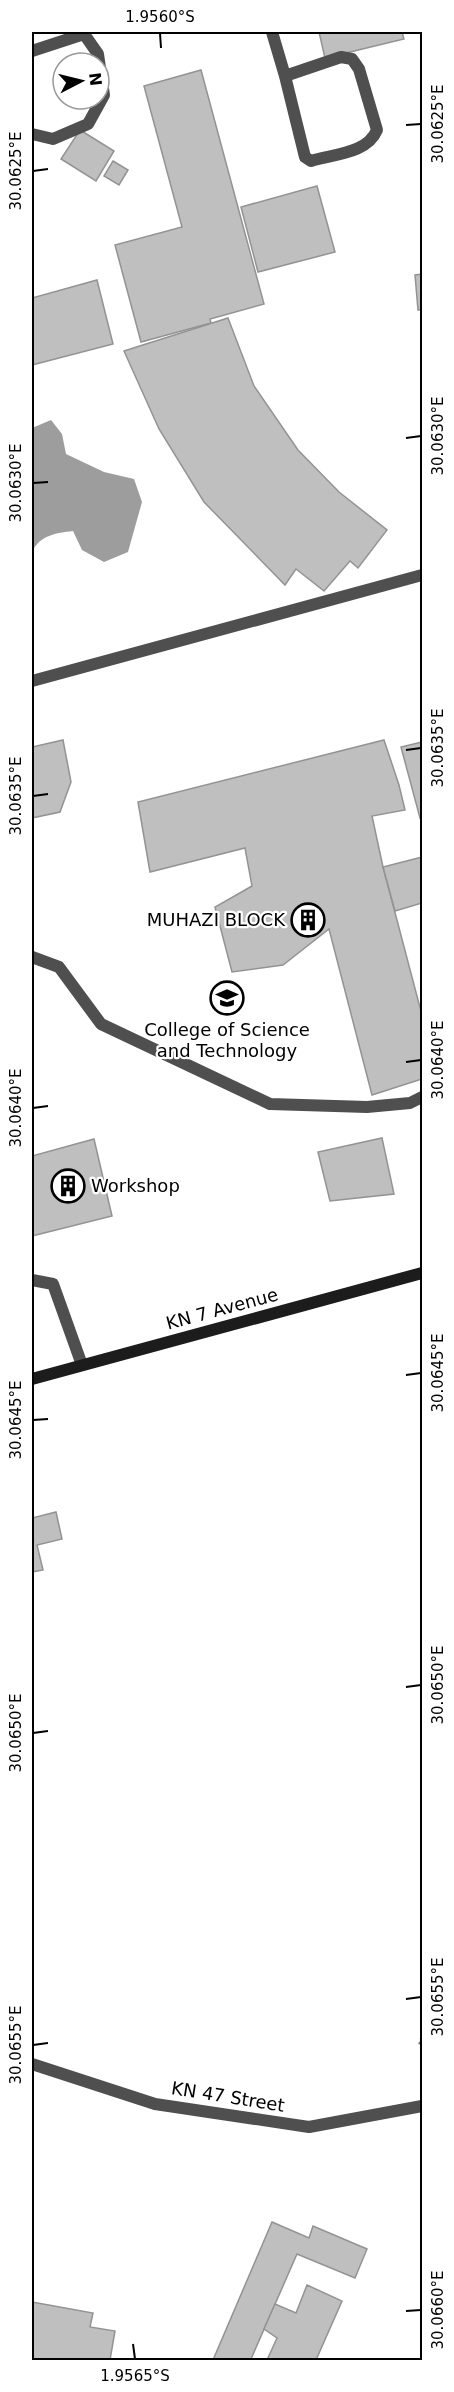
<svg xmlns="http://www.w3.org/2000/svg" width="454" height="2392" viewBox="0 0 454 2392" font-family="'DejaVu Sans',sans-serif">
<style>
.water{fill:#9d9d9d}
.building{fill:#bfbfbf;stroke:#939393;stroke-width:1.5}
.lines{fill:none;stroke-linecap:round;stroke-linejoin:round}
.path{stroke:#717171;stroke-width:4;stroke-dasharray:1.5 3;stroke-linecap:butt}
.lane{stroke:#4f4f4f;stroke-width:12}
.street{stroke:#4f4f4f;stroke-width:12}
.secondary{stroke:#1c1c1c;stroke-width:12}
.ticks{fill:none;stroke:#000;stroke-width:2}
.labels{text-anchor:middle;stroke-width:4.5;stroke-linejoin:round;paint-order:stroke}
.poi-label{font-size:18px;fill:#000;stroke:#fff;text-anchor:end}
.street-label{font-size:18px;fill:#000;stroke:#fff}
.neatline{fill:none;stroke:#000;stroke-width:2}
.ticks-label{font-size:15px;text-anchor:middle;fill:#000}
</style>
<rect width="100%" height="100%" fill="#fff"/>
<path class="water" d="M 51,420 L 62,434 L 66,454 L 104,472 L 134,479 L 142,502 L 128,552 L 104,562 L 82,550 L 73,531 C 56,533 40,535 32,552 L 32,428 Z"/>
<g class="building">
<path d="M 319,32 L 402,32 L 404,39 L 325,58 Z"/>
<path d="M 201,70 L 264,304 L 210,319 L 211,323 L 141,342 L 115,245 L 182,227 L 144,86 Z"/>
<path d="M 80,130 L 114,151 L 96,181 L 61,159 Z"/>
<path d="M 113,161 L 128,170 L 119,185 L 104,176 Z"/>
<path d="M 317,186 L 335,252 L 258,272 L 241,207 Z"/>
<path d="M 422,274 L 422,310 L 418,310 L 415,275 Z"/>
<path d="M 97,280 L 113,344 L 32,365 L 32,298 Z"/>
<path d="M 228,318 L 254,386 L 298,450 L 339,492 L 387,530 L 358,568 L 350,561 L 324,591 L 296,569 L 285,585 L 204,502 L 159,429 L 124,351 Z"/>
<path d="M 63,740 L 71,782 L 60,812 L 32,818 L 32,747 Z"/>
<path d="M 384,740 L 399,785 L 405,810 L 372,816 L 383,867 L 422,1015 L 422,1079 L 372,1095 L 329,929 L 283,965 L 232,972 L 215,907 L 252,886 L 245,848 L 150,872 L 138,802 Z"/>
<path d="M 422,742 L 422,817 L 420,818 L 401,747 Z"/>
<path d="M 422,857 L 422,903 L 395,911 L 383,867 Z"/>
<path d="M 382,1138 L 394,1194 L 330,1201 L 318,1152 Z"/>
<path d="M 94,1139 L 112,1216 L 32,1236 L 32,1156 Z"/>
<path d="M 56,1512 L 62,1539 L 37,1545 L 43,1570 L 32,1572 L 32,1518 Z"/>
<path d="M 272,2222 L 309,2238 L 313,2226 L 367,2249 L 355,2278 L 297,2254 L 251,2359 L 255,2360 L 213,2360 Z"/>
<path d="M 307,2285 L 342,2301 L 316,2360 L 267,2360 L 277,2338 L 264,2329 L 275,2304 L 296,2313 Z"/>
<path d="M 32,2302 L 93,2313 L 90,2327 L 115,2331 L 110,2360 L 32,2360 Z"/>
</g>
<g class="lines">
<path class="path" d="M 422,2039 L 419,2042 L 422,2044"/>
<g class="lane">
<path d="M 272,32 L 285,76 L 305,157 L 311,161 C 333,154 367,154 377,130 L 359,69 L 352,59 L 341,57 L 285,76"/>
<path d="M 32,51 L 84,34 L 98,54 L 104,95 L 88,124 L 53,139 L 32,134"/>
<path d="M 32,957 L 59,967 L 101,1024 L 270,1104 L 367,1107 L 410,1103 L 422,1097"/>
<path d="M 32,1280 L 53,1284 L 82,1365"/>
</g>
<g class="street">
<path d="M 32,681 L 422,575"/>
<path d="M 32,2064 L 155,2104 L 309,2127 L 422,2106"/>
</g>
<path class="secondary" d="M 32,1379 L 422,1273"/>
</g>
<path class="ticks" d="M 160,33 L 161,48M 406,125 L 421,124M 33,171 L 48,169M 406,438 L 421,436M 33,483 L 48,482M 406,750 L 421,748M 33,796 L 48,794M 406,1062 L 421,1060M 33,1108 L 48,1106M 406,1375 L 421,1373M 33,1420 L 48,1419M 406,1687 L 421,1685M 33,1733 L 48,1731M 406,1999 L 421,1997M 33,2045 L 48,2043M 406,2311 L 421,2310M 133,2344 L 135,2359"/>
<defs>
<symbol id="building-ring" viewBox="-11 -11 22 22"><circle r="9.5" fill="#fff" stroke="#000" stroke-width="1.5"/><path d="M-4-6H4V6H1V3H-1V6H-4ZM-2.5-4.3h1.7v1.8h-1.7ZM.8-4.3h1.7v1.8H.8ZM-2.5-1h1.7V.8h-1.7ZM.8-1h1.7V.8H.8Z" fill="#000"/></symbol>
<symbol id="university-ring" viewBox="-11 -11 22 22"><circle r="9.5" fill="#fff" stroke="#000" stroke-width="1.5"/><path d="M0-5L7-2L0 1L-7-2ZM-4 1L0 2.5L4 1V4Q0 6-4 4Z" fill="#000"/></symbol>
</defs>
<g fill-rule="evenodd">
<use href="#building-ring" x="289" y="901" width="38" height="38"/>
<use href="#university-ring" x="208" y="979" width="38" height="38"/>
<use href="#building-ring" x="49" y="1167" width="38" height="38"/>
</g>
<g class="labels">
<g class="poi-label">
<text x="285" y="926">MUHAZI BLOCK</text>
<text x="227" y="1036" text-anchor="middle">College of Science<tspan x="227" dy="21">and Technology</tspan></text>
<text x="91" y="1192" text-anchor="start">Workshop</text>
</g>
<g class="street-label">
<text transform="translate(222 1309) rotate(-15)" y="6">KN 7 Avenue</text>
<text transform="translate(228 2097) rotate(9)" y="6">KN 47 Street</text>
</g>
</g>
<rect width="454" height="2392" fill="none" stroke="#ffffff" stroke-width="66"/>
<g transform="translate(81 81) rotate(83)"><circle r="28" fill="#ffffff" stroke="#999999" stroke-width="1.5"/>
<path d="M0-4.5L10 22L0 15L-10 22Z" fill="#000000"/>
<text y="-9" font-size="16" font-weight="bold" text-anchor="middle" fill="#000000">N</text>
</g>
<rect x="33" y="33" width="388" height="2326" class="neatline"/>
<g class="ticks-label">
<text x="160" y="22">1.9560°S</text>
<text transform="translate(438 124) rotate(-90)" y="5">30.0625°E</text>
<text transform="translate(16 171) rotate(-90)" y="5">30.0625°E</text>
<text transform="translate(438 436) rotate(-90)" y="5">30.0630°E</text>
<text transform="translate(16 483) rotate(-90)" y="5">30.0630°E</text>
<text transform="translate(438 748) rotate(-90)" y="5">30.0635°E</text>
<text transform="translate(16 796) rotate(-90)" y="5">30.0635°E</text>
<text transform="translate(438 1060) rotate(-90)" y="5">30.0640°E</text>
<text transform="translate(16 1108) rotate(-90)" y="5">30.0640°E</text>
<text transform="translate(438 1373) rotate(-90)" y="5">30.0645°E</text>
<text transform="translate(16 1420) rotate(-90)" y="5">30.0645°E</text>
<text transform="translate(438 1685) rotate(-90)" y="5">30.0650°E</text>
<text transform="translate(16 1733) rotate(-90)" y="5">30.0650°E</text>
<text transform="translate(438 1997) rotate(-90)" y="5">30.0655°E</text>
<text transform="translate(16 2045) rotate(-90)" y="5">30.0655°E</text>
<text transform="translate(438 2310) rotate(-90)" y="5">30.0660°E</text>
<text x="135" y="2381">1.9565°S</text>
</g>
</svg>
